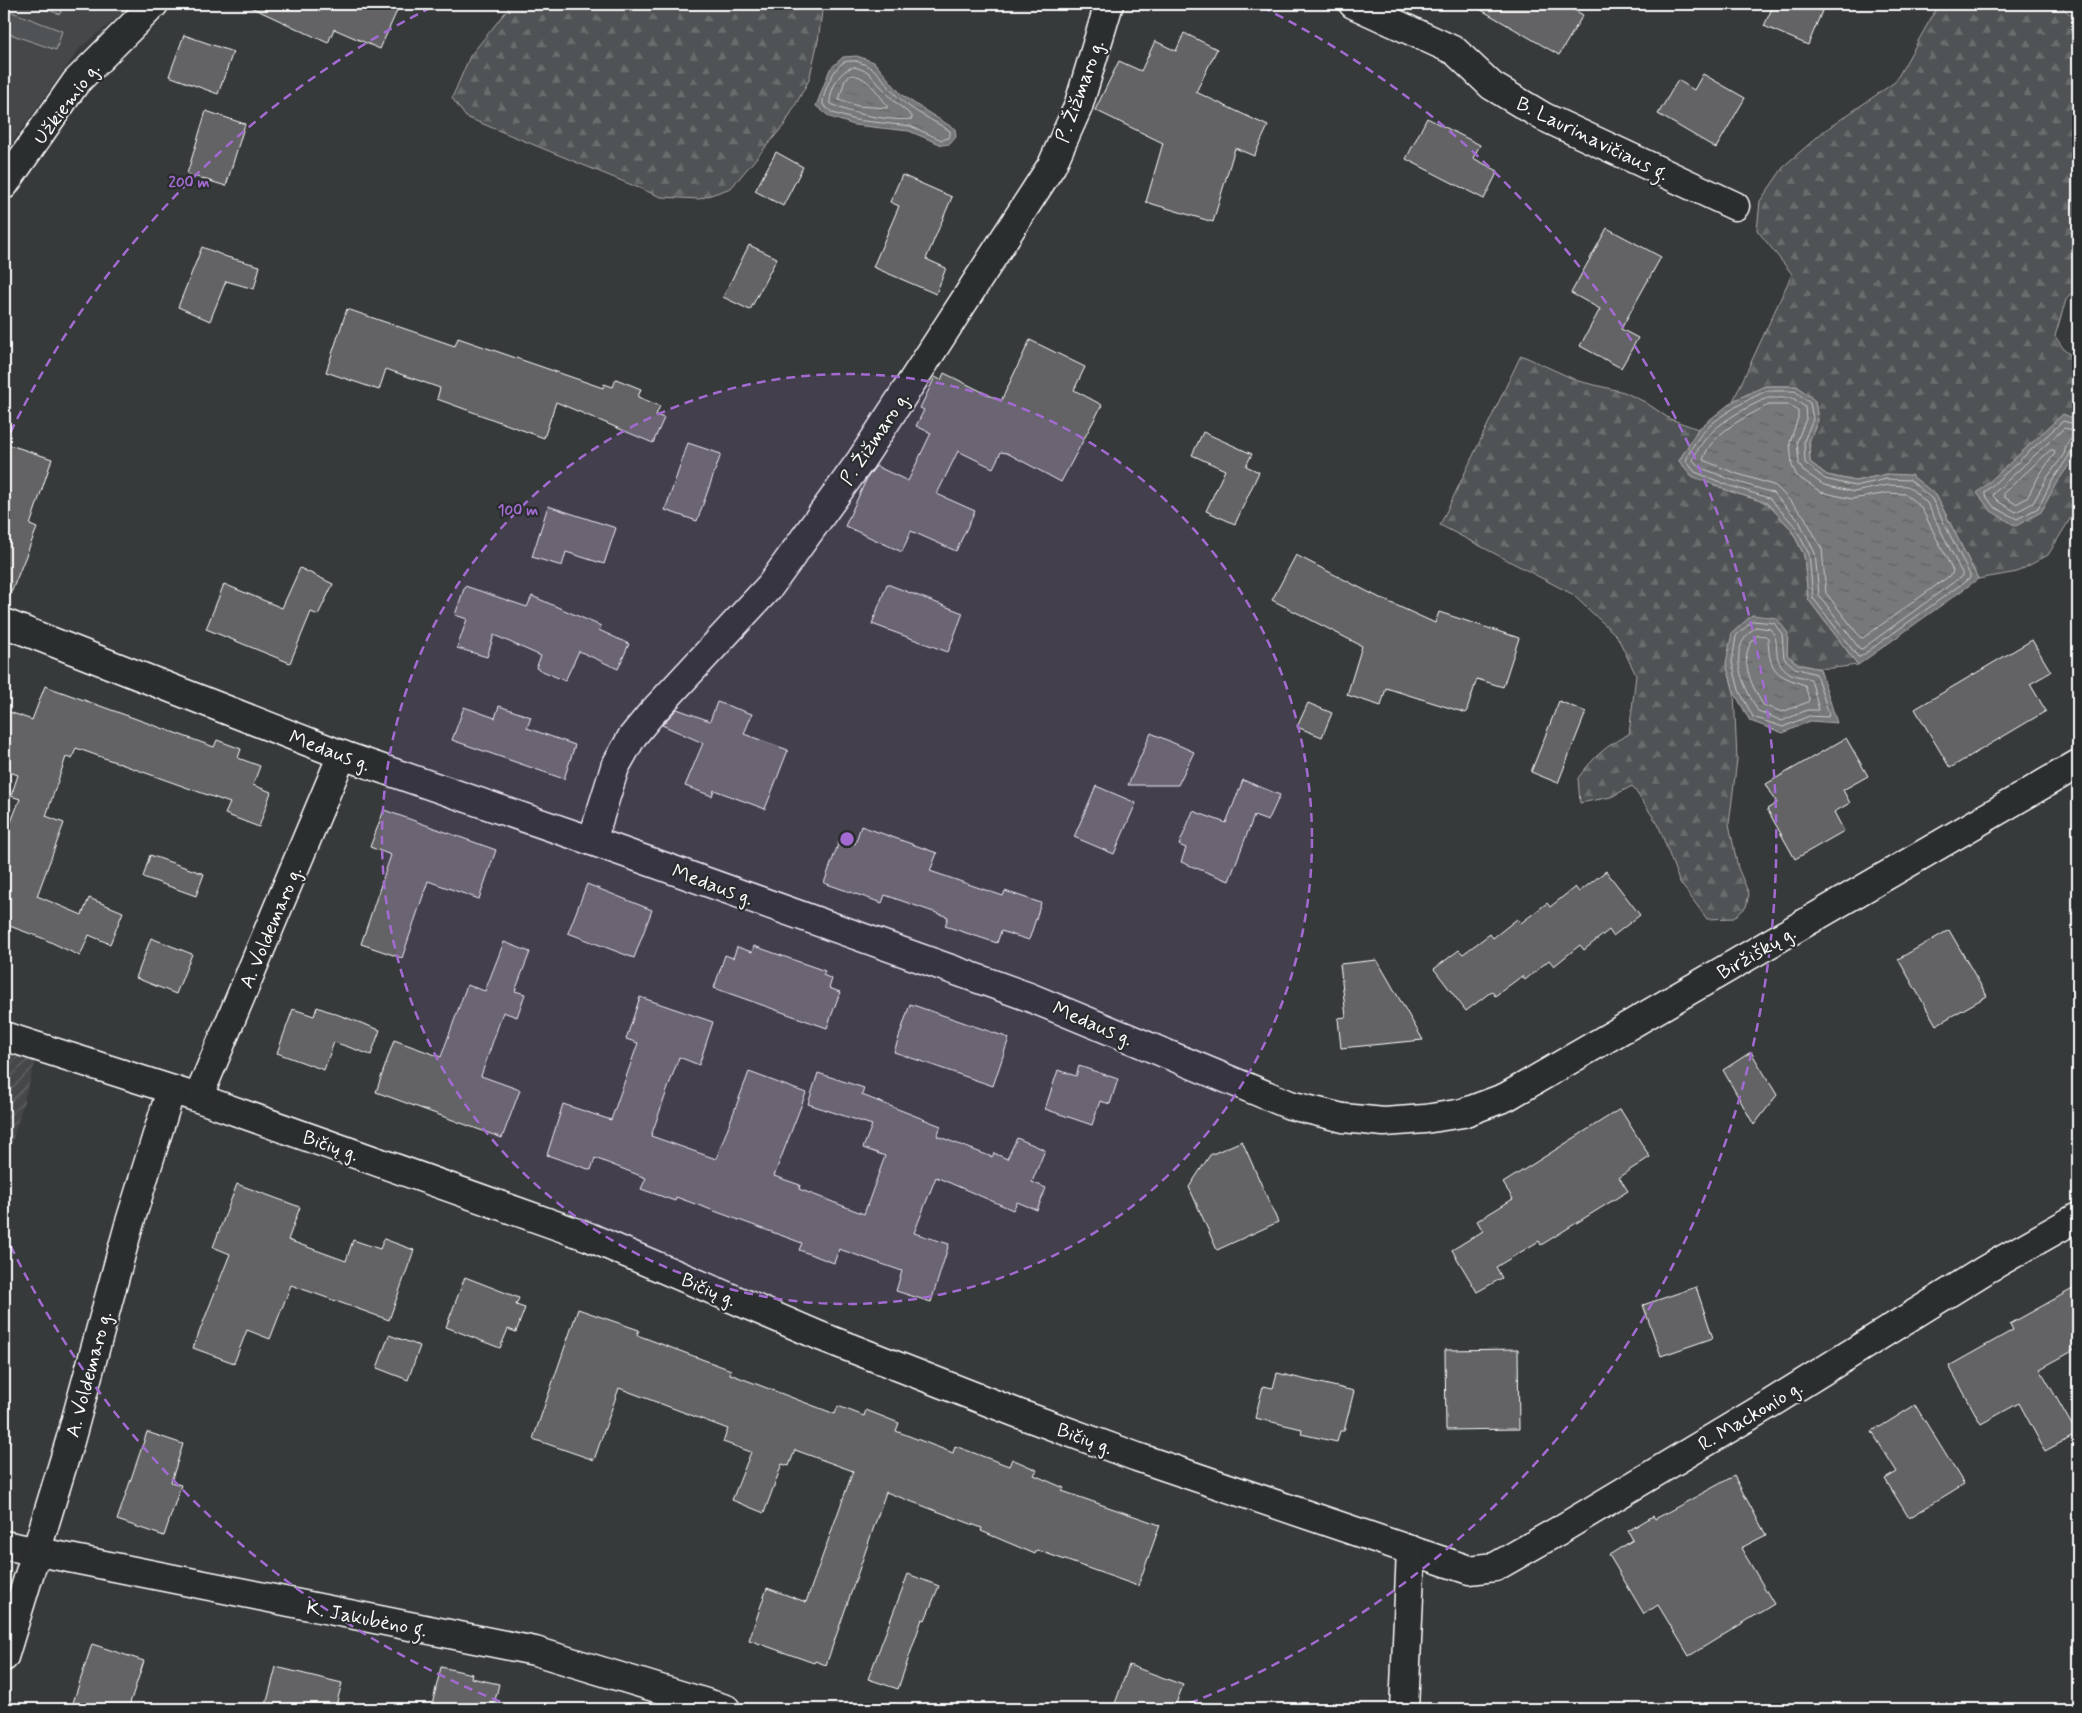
<svg xmlns="http://www.w3.org/2000/svg" width="2082" height="1713" viewBox="0 0 2082 1713" font-family="Mynerve,sans-serif">
<style>
.built{fill:#444748}
.industrial{fill:url(#industrial-furrows)}
.forest{fill:url(#forest-firs);stroke:#a8a9aa}
.garden{fill:#505354;stroke:#a8a9aa}
.water{fill:url(#water-ripples);stroke:#adaeaf}
.lines{fill:none;stroke-linecap:round;stroke-linejoin:round}
.shore{stroke:#c8c9c9;stroke-width:1}
.building{fill:#636465;stroke:#fff}
.minor-casing{stroke:#fff;stroke-width:31}
.minor{stroke:#2a2d2e;stroke-width:28}
.ring{fill:none;stroke:#a36bd2;stroke-width:2.5;stroke-dasharray:9 6}
.labels{text-anchor:middle;stroke-width:4.5;stroke-linejoin:round;paint-order:stroke}
.street-label{font-size:20px;fill:#fff;stroke:#2a2d2e}
.centre{fill:#a36bd2;stroke:#2a2d2e;stroke-width:2.5}
.ring-label{font-size:15px;text-anchor:middle;font-weight:bold;fill:#a36bd2;stroke:#2a2d2e;stroke-width:4.5;stroke-linejoin:round;paint-order:stroke}
</style>
<defs>
<pattern id="industrial-furrows" width="10" height="10" patternUnits="userSpaceOnUse" patternTransform="scale(1.25)"><rect width="10" height="10" fill="#444748"/><path d="M-1 1l2-2M0 10L10 0M9 11l2-2" fill="none" stroke="#606363"/></pattern>
<pattern id="forest-firs" width="22" height="20" patternUnits="userSpaceOnUse" patternTransform="scale(1.25)"><rect width="22" height="20" fill="#505354"/><path d="M5 1l3.5 6h-7zM16 11l3.5 6h-7z" fill="#6a6d6e"/></pattern>
<pattern id="water-ripples" width="26" height="14" patternUnits="userSpaceOnUse" patternTransform="scale(1.25)"><rect width="26" height="14" fill="#767879"/><path d="M2 4q2-2 4 0t4 0M15 11q2-2 4 0t4 0" fill="none" stroke="#616262"/></pattern>
</defs>
<rect width="100%" height="100%" fill="#373a3b"/>
<filter id="ink" filterUnits="userSpaceOnUse"><feTurbulence type="fractalNoise" baseFrequency=".02" numOctaves="2"/><feDisplacementMap in="SourceGraphic" scale="10" xChannelSelector="R" yChannelSelector="G"/><feConvolveMatrix kernelMatrix="1 2 1 2 8 2 1 2 1" color-interpolation-filters="sRGB"/></filter>
<g filter="url(#ink)">
<path class="built" d="M 4,4 L 134,4 L 80,48 L 4,154 Z"/>
<path class="industrial" d="M 4,1050 L 36,1060 L 4,1169 Z"/>
<g class="forest">
<path d="M 512,4 L 823,4 L 818,41 L 809,80 L 785,124 L 731,188 L 699,199 L 661,197 L 466,117 L 452,98 L 470,56 Z"/>
<path d="M 1939,4 L 2058,4 L 2078,21 L 2078,286 L 2066,300 L 2055,336 L 2065,351 L 2078,360 L 2078,506 L 2048,555 L 2017,572 L 1978,579 L 1936,495 L 1887,474 L 1855,481 L 1827,475 L 1810,462 L 1809,442 L 1818,420 L 1815,401 L 1797,386 L 1765,386 L 1733,401 L 1792,274 L 1757,230 L 1760,201 L 1785,165 L 1824,131 L 1895,82 Z"/>
<path d="M 1521,355 L 1578,381 L 1624,392 L 1645,402 L 1670,419 L 1698,429 L 1679,461 L 1692,476 L 1729,491 L 1767,503 L 1791,529 L 1804,555 L 1808,599 L 1858,665 C 1832,668 1808,674 1787,655 L 1787,645 L 1726,663 L 1734,692 L 1737,760 L 1729,824 L 1738,868 L 1749,894 L 1746,907 L 1734,918 L 1707,919 L 1679,881 L 1658,824 L 1632,786 L 1611,797 L 1580,803 L 1578,778 C 1594,757 1605,746 1629,734 L 1636,675 L 1617,636 L 1572,594 L 1440,525 Z"/>
</g>
<g class="garden">
<path d="M 30,4 L 64,4 L 60,14 Z"/>
<path d="M 4,9 L 62,31 L 56,50 L 4,32 Z"/>
<path d="M 4,48 C 12,73 12,94 4,119 Z"/>
</g>
<g class="water">
<path d="M 857,56 L 874,62 L 902,95 L 921,108 L 955,129 L 956,137 L 950,144 L 942,145 L 909,131 L 854,125 L 830,117 L 816,106 L 830,69 L 843,57 Z"/>
<path d="M 1765,386 L 1797,386 L 1815,401 L 1818,420 L 1809,442 L 1810,462 L 1827,475 L 1855,481 L 1887,474 L 1911,475 L 1936,495 L 1978,579 L 1858,665 L 1808,599 L 1804,555 L 1791,529 L 1767,503 L 1729,491 L 1692,476 L 1679,461 L 1698,429 L 1733,401 Z"/>
<path d="M 2063,414 L 2078,420 L 2078,435 L 2074,458 L 2056,484 L 2041,512 L 2016,526 L 1991,511 L 1977,493 Z"/>
<path d="M 1752,615 L 1776,618 L 1788,633 L 1787,655 L 1797,664 L 1820,669 L 1837,723 L 1810,721 L 1783,733 L 1750,721 L 1734,692 L 1726,663 L 1732,633 Z"/>
</g>
<g class="lines">
<g class="shore">
<path d="M 856,61 C 883,70 882,82 900,99 C 914,112 933,120 950,131 L 950,135 L 948,138 L 942,140 L 910,126 L 855,120 L 833,113 L 823,105 C 822,93 833,69 844,62 C 847,61 852,61 856,61 Z"/>
<path d="M 855,67 L 868,72 L 895,102 L 912,116 L 912,119 C 895,122 843,113 830,103 C 830,89 840,68 855,67 Z"/>
<path d="M 851,75 C 867,75 878,94 887,105 L 887,108 L 858,106 L 839,100 L 845,80 Z"/>
<path d="M 1766,391 L 1795,391 L 1810,403 L 1813,419 L 1804,441 L 1805,463 L 1825,479 L 1855,486 L 1887,479 L 1910,480 L 1932,499 L 1970,575 L 1970,578 L 1860,657 L 1858,657 L 1813,598 L 1809,554 L 1794,525 L 1769,498 L 1730,486 L 1695,472 L 1686,461 C 1697,426 1735,406 1766,391 Z"/>
<path d="M 1767,398 L 1793,398 L 1805,407 L 1806,419 L 1797,441 L 1799,464 L 1803,471 L 1824,485 L 1854,492 L 1888,485 L 1908,486 L 1927,503 L 1962,573 L 1962,576 L 1862,649 L 1859,648 L 1819,595 L 1815,553 L 1799,521 L 1773,493 L 1732,480 L 1699,467 L 1693,460 C 1704,429 1739,411 1767,398 Z"/>
<path d="M 1769,405 L 1790,405 L 1798,411 L 1798,418 L 1790,442 L 1792,466 L 1797,476 L 1821,492 L 1852,499 L 1888,493 L 1905,494 L 1921,507 L 1953,571 L 1952,574 L 1863,638 L 1860,637 L 1826,593 L 1822,549 L 1804,516 L 1776,486 L 1735,473 L 1703,460 C 1710,434 1746,416 1769,405 Z"/>
<path d="M 2078,425 L 2063,421 L 1985,492 L 1985,495 L 1994,507 L 2017,519 L 2038,508 L 2052,481 L 2069,456 L 2072,447 L 2078,444"/>
<path d="M 2078,431 L 2064,428 L 1994,493 L 1993,496 L 1999,502 L 2016,512 L 2033,503 L 2047,478 L 2064,454 L 2067,443 L 2071,439 L 2078,438"/>
<path d="M 2051,450 L 2054,450 L 2055,453 L 2040,474 L 2027,498 L 2016,504 L 2004,497 L 2004,493 Z"/>
<path d="M 1753,621 L 1774,623 L 1782,634 L 1784,658 L 1795,668 L 1816,674 L 1829,714 L 1828,717 L 1809,716 L 1783,727 L 1753,717 L 1739,690 L 1732,662 L 1736,636 Z"/>
<path d="M 1756,627 L 1770,629 C 1784,644 1767,659 1791,674 C 1797,677 1805,677 1811,679 L 1819,710 L 1807,710 L 1782,721 L 1758,711 C 1743,685 1724,649 1756,627 Z"/>
<path d="M 1758,635 L 1766,636 L 1768,638 C 1769,671 1775,675 1805,685 L 1809,699 L 1808,702 L 1782,712 L 1763,705 C 1751,684 1735,654 1758,635 Z"/>
</g>
</g>
<g class="building">
<path d="M 244,4 L 400,4 L 380,49 L 334,29 L 328,43 Z"/>
<path d="M 1471,4 L 1563,4 L 1583,15 L 1559,55 Z"/>
<path d="M 1774,4 L 1805,4 L 1822,11 L 1808,45 L 1764,26 Z"/>
<path d="M 1184,33 L 1217,49 L 1196,92 L 1268,126 L 1254,156 L 1235,148 L 1213,222 L 1146,202 L 1163,143 L 1095,110 L 1119,61 L 1141,71 L 1155,41 L 1176,51 Z"/>
<path d="M 184,35 L 233,52 L 218,94 L 169,76 Z"/>
<path d="M 1703,74 L 1745,98 L 1716,148 L 1658,114 L 1678,80 L 1694,90 Z"/>
<path d="M 206,111 L 245,124 L 226,186 L 187,174 Z"/>
<path d="M 1427,118 L 1480,145 L 1473,158 L 1498,171 L 1484,199 L 1406,159 Z"/>
<path d="M 776,152 L 803,167 L 783,206 L 755,191 Z"/>
<path d="M 902,175 L 952,197 L 926,259 L 946,268 L 936,294 L 873,267 L 899,206 L 890,202 Z"/>
<path d="M 1607,228 L 1661,257 L 1621,329 L 1638,338 L 1621,368 L 1580,346 L 1600,309 L 1571,293 Z"/>
<path d="M 749,245 L 777,258 L 750,310 L 723,297 Z"/>
<path d="M 202,247 L 227,257 L 260,266 L 254,289 L 226,281 L 210,321 L 178,307 Z"/>
<path d="M 347,309 L 455,346 L 458,338 L 603,388 L 604,384 L 613,387 L 616,379 L 641,389 L 638,397 L 660,406 L 656,415 L 664,418 L 653,443 L 556,402 L 544,438 L 437,399 L 440,388 L 386,369 L 379,390 L 326,372 Z"/>
<path d="M 1030,340 L 1085,367 L 1074,390 L 1102,405 L 1061,482 L 1007,453 L 1001,452 L 993,468 L 958,451 L 937,494 L 975,511 L 956,551 L 911,531 L 902,552 L 845,526 L 867,478 L 876,466 L 908,481 L 931,433 L 916,426 L 924,410 L 920,408 L 935,377 L 941,380 L 944,373 L 1001,401 Z"/>
<path d="M 1203,432 L 1252,454 L 1246,466 L 1259,472 L 1235,524 L 1206,511 L 1225,470 L 1192,455 Z"/>
<path d="M 4,443 L 52,459 L 30,525 L 37,528 L 5,608 Z"/>
<path d="M 688,443 L 721,454 L 697,521 L 665,510 Z"/>
<path d="M 548,506 L 616,528 L 604,564 L 566,552 L 562,566 L 532,557 Z"/>
<path d="M 1296,555 L 1380,598 L 1435,623 L 1439,612 L 1519,638 L 1503,687 L 1477,679 L 1466,713 L 1386,688 L 1381,706 L 1347,695 L 1362,646 L 1272,600 Z"/>
<path d="M 300,568 L 333,584 L 318,615 L 311,612 L 290,663 L 206,629 L 224,584 L 282,608 Z"/>
<path d="M 887,584 L 963,613 L 948,652 L 872,624 Z"/>
<path d="M 465,586 L 527,607 L 532,596 L 601,626 L 599,630 L 629,644 L 618,669 L 579,651 L 565,681 L 536,668 L 541,656 L 494,635 L 487,657 L 457,648 L 467,619 L 455,615 Z"/>
<path d="M 2032,640 L 2051,672 L 2030,684 L 2046,711 L 1950,768 L 1915,709 Z"/>
<path d="M 45,686 L 214,747 L 217,740 L 241,749 L 238,758 L 260,766 L 253,785 L 271,792 L 259,827 L 225,814 L 230,803 L 76,748 L 72,759 L 66,757 L 46,816 L 64,823 L 37,896 L 82,915 L 89,898 L 123,912 L 110,944 L 89,935 L 80,956 L 42,938 L 4,924 L 4,840 L 20,799 L 11,796 L 18,775 L 4,770 L 4,710 L 32,720 Z"/>
<path d="M 1559,701 L 1586,712 L 1558,783 L 1531,772 Z"/>
<path d="M 717,702 L 752,714 L 744,734 L 788,750 L 765,809 L 714,790 L 712,796 L 685,786 L 703,743 L 662,725 L 677,709 L 710,721 Z"/>
<path d="M 1308,703 L 1332,713 L 1322,737 L 1297,727 Z"/>
<path d="M 499,706 L 531,717 L 527,728 L 575,745 L 564,779 L 452,740 L 464,707 L 495,718 Z"/>
<path d="M 1151,733 L 1194,752 L 1178,785 L 1128,785 Z"/>
<path d="M 1846,738 L 1868,776 L 1843,790 L 1850,803 L 1834,812 L 1844,831 L 1795,859 L 1767,809 L 1777,803 L 1766,784 Z"/>
<path d="M 1243,780 L 1280,795 L 1268,821 L 1254,816 L 1229,881 L 1181,862 L 1186,848 L 1179,845 L 1193,811 L 1226,823 Z"/>
<path d="M 1096,786 L 1136,803 L 1114,854 L 1074,837 Z"/>
<path d="M 384,810 L 496,850 L 479,899 L 428,881 L 402,958 L 361,944 L 391,855 L 370,847 Z"/>
<path d="M 861,826 L 937,853 L 930,871 L 1003,896 L 1005,891 L 1041,903 L 1029,940 L 1001,931 L 997,943 L 945,926 L 948,917 L 885,895 L 882,903 L 824,883 L 840,839 L 855,844 Z"/>
<path d="M 150,855 L 204,874 L 196,896 L 143,877 Z"/>
<path d="M 1606,871 L 1640,915 L 1613,936 L 1609,930 L 1584,950 L 1580,945 L 1554,966 L 1549,960 L 1525,980 L 1522,976 L 1495,996 L 1492,991 L 1466,1011 L 1434,969 L 1459,950 L 1463,954 L 1490,934 L 1493,938 L 1517,919 L 1521,923 L 1547,903 L 1550,907 L 1575,887 L 1579,892 Z"/>
<path d="M 587,884 L 652,910 L 634,958 L 568,933 Z"/>
<path d="M 1949,930 L 1987,996 L 1936,1025 L 1898,959 Z"/>
<path d="M 151,938 L 192,954 L 176,994 L 136,978 Z"/>
<path d="M 504,942 L 530,952 L 515,991 L 525,994 L 517,1017 L 503,1012 L 481,1076 L 520,1090 L 502,1138 L 376,1092 L 394,1040 L 441,1057 L 467,985 L 485,991 Z"/>
<path d="M 754,946 L 825,971 L 823,975 L 832,979 L 829,988 L 840,992 L 827,1028 L 714,988 L 725,955 L 733,958 L 737,947 L 752,952 Z"/>
<path d="M 1377,960 L 1423,1040 L 1341,1048 L 1338,1018 L 1346,1017 L 1340,964 Z"/>
<path d="M 640,997 L 713,1022 L 699,1065 L 679,1057 L 651,1136 L 716,1159 L 749,1072 L 806,1093 L 774,1176 L 800,1185 L 799,1189 L 864,1214 L 885,1156 L 863,1148 L 872,1125 L 808,1104 L 818,1073 L 864,1088 L 862,1095 L 941,1126 L 937,1136 L 992,1157 L 994,1153 L 1007,1159 L 1017,1138 L 1045,1150 L 1032,1182 L 1046,1188 L 1037,1210 L 1017,1202 L 1013,1210 L 936,1177 L 914,1233 L 949,1244 L 931,1302 L 896,1291 L 902,1271 L 839,1249 L 834,1263 L 799,1250 L 802,1243 L 676,1197 L 675,1201 L 641,1189 L 646,1178 L 595,1158 L 591,1170 L 547,1155 L 563,1104 L 611,1120 L 638,1043 L 626,1039 Z"/>
<path d="M 910,1004 L 1009,1038 L 993,1086 L 894,1052 Z"/>
<path d="M 317,1007 L 380,1030 L 371,1055 L 334,1042 L 324,1070 L 277,1053 L 293,1009 L 314,1016 Z"/>
<path d="M 1751,1052 L 1777,1095 L 1754,1125 L 1723,1070 Z"/>
<path d="M 1079,1066 L 1118,1079 L 1110,1104 L 1100,1101 L 1092,1125 L 1045,1109 L 1058,1070 L 1076,1076 Z"/>
<path d="M 1620,1109 L 1650,1157 L 1619,1177 L 1628,1191 L 1541,1245 L 1539,1241 L 1496,1267 L 1502,1278 L 1477,1292 L 1452,1250 L 1483,1231 L 1477,1221 L 1513,1199 L 1503,1183 Z"/>
<path d="M 1242,1141 L 1278,1222 L 1217,1250 L 1189,1187 L 1210,1155 Z"/>
<path d="M 237,1184 L 300,1207 L 288,1240 L 346,1261 L 353,1240 L 380,1249 L 384,1239 L 414,1250 L 389,1320 L 291,1285 L 270,1339 L 247,1330 L 234,1363 L 193,1348 L 230,1254 L 213,1247 Z"/>
<path d="M 465,1277 L 519,1298 L 516,1305 L 525,1308 L 516,1332 L 508,1329 L 500,1348 L 446,1327 Z"/>
<path d="M 2078,1286 L 2078,1348 L 2040,1369 L 2077,1434 L 2045,1451 L 2019,1403 L 1981,1424 L 1949,1366 L 2013,1330 L 2010,1324 Z"/>
<path d="M 1696,1287 L 1713,1338 L 1661,1356 L 1643,1305 Z"/>
<path d="M 578,1309 L 639,1330 L 637,1335 L 731,1370 L 730,1374 L 835,1414 L 838,1406 L 864,1416 L 866,1410 L 899,1423 L 896,1431 L 953,1453 L 955,1446 L 1009,1466 L 1012,1459 L 1037,1470 L 1034,1475 L 1064,1488 L 1062,1491 L 1160,1525 L 1138,1586 L 1037,1550 L 1035,1554 L 981,1531 L 982,1528 L 886,1492 L 826,1665 L 815,1661 L 814,1663 L 749,1640 L 767,1588 L 806,1602 L 853,1471 L 795,1450 L 789,1466 L 782,1464 L 764,1513 L 732,1500 L 751,1452 L 723,1442 L 728,1429 L 619,1388 L 594,1460 L 533,1439 Z"/>
<path d="M 389,1335 L 420,1346 L 408,1380 L 377,1368 Z"/>
<path d="M 1518,1349 L 1519,1429 L 1446,1430 L 1445,1350 Z"/>
<path d="M 1277,1373 L 1354,1391 L 1344,1431 L 1340,1431 L 1337,1442 L 1301,1434 L 1302,1429 L 1255,1418 L 1263,1386 L 1273,1388 Z"/>
<path d="M 1915,1405 L 1964,1484 L 1909,1518 L 1885,1479 L 1897,1472 L 1872,1432 Z"/>
<path d="M 147,1432 L 183,1444 L 171,1482 L 181,1485 L 164,1536 L 117,1520 Z"/>
<path d="M 1734,1476 L 1766,1535 L 1741,1548 L 1774,1604 L 1689,1656 L 1658,1605 L 1644,1614 L 1609,1555 L 1633,1540 L 1628,1531 L 1653,1516 L 1655,1519 Z"/>
<path d="M 908,1574 L 939,1586 L 925,1620 L 922,1619 L 898,1689 L 868,1679 Z"/>
<path d="M 92,1644 L 144,1661 L 128,1709 L 71,1709 Z"/>
<path d="M 1129,1665 L 1183,1685 L 1174,1709 L 1113,1709 Z"/>
<path d="M 276,1667 L 342,1683 L 335,1709 L 265,1709 Z"/>
<path d="M 441,1667 L 472,1674 L 471,1678 L 499,1684 L 493,1709 L 431,1709 Z"/>
</g>
<g class="lines">
<defs>
<g id="minor">
<path d="M 1353,4 L 1455,51 L 1492,86 L 1544,117 L 1735,206"/>
<path d="M 4,185 L 76,82 L 154,4"/>
<path d="M 4,623 L 342,755 L 592,841 L 1029,997 L 1290,1105 L 1343,1118 L 1384,1122 L 1425,1119 L 1463,1113 L 1506,1097 L 2078,764"/>
<path d="M 592,841 L 615,767 L 632,737 L 650,715 L 770,586 L 861,460 L 928,357 L 1052,165 L 1078,107 L 1109,4"/>
<path d="M 4,1036 L 198,1098 L 589,1237 L 820,1336 L 1017,1413 L 1137,1457 L 1469,1570 L 1495,1567 L 1558,1531 L 1768,1405 L 1985,1270 L 2078,1217"/>
<path d="M 198,1098 L 342,755"/>
<path d="M 4,1545 L 535,1651 L 726,1709"/>
<path d="M 4,1657 L 70,1441 L 129,1225 L 171,1090"/>
<path d="M 1404,1709 L 1411,1550"/>
</g>
</defs>
<use href="#minor" class="minor-casing"/>
<use href="#minor" class="minor"/>
</g>
</g>
<circle cx="847" cy="839" r="465" fill="#a36bd2" fill-opacity=".12"/>
<g class="ring">
<circle cx="847" cy="839" r="465"/>
<path d="M514 1707A930 930 0 0 1 4 1232M4 446A930 930 0 0 1 432 7M1262 7A930 930 0 0 1 1180 1707"/>
</g>
<g class="labels">
<g class="street-label">
<text transform="translate(1079 91) rotate(-70)" y="7">P. Žižmaro g.</text>
<text transform="translate(66 103) rotate(-53)" y="7">Užkiemio g.</text>
<text transform="translate(1593 138) rotate(26)" y="7">B. Laurinavičiaus g.</text>
<text transform="translate(874 438) rotate(-56)" y="7">P. Žižmaro g.</text>
<text transform="translate(330 750) rotate(20)" y="7">Medaus g.</text>
<text transform="translate(713 884) rotate(20)" y="7">Medaus g.</text>
<text transform="translate(270 927) rotate(-67)" y="7">A. Voldemaro g.</text>
<text transform="translate(1756 952) rotate(-30)" y="7">Biržiškų g.</text>
<text transform="translate(1093 1023) rotate(23)" y="7">Medaus g.</text>
<text transform="translate(331 1145) rotate(19)" y="7">Bičių g.</text>
<text transform="translate(709 1289) rotate(23)" y="7">Bičių g.</text>
<text transform="translate(88 1374) rotate(-75)" y="7">A. Voldemaro g.</text>
<text transform="translate(1750 1415) rotate(-31)" y="7">R. Mackonio g.</text>
<text transform="translate(1085 1438) rotate(20)" y="7">Bičių g.</text>
<text transform="translate(367 1618) rotate(11)" y="7">K. Jakubėno g.</text>
</g>
</g>
<circle cx="847" cy="839" r="8" class="centre"/>
<g class="ring-label">
<text x="189" y="187">200 m</text>
<text x="518" y="515">100 m</text>
</g>
<rect width="2082" height="1713" fill="none" stroke="#2a2d2e" stroke-width="20"/>
<rect x="10" y="10" width="2062" height="1693" fill="none" stroke="#fff" stroke-width="2" filter="url(#ink)"/>
</svg>
